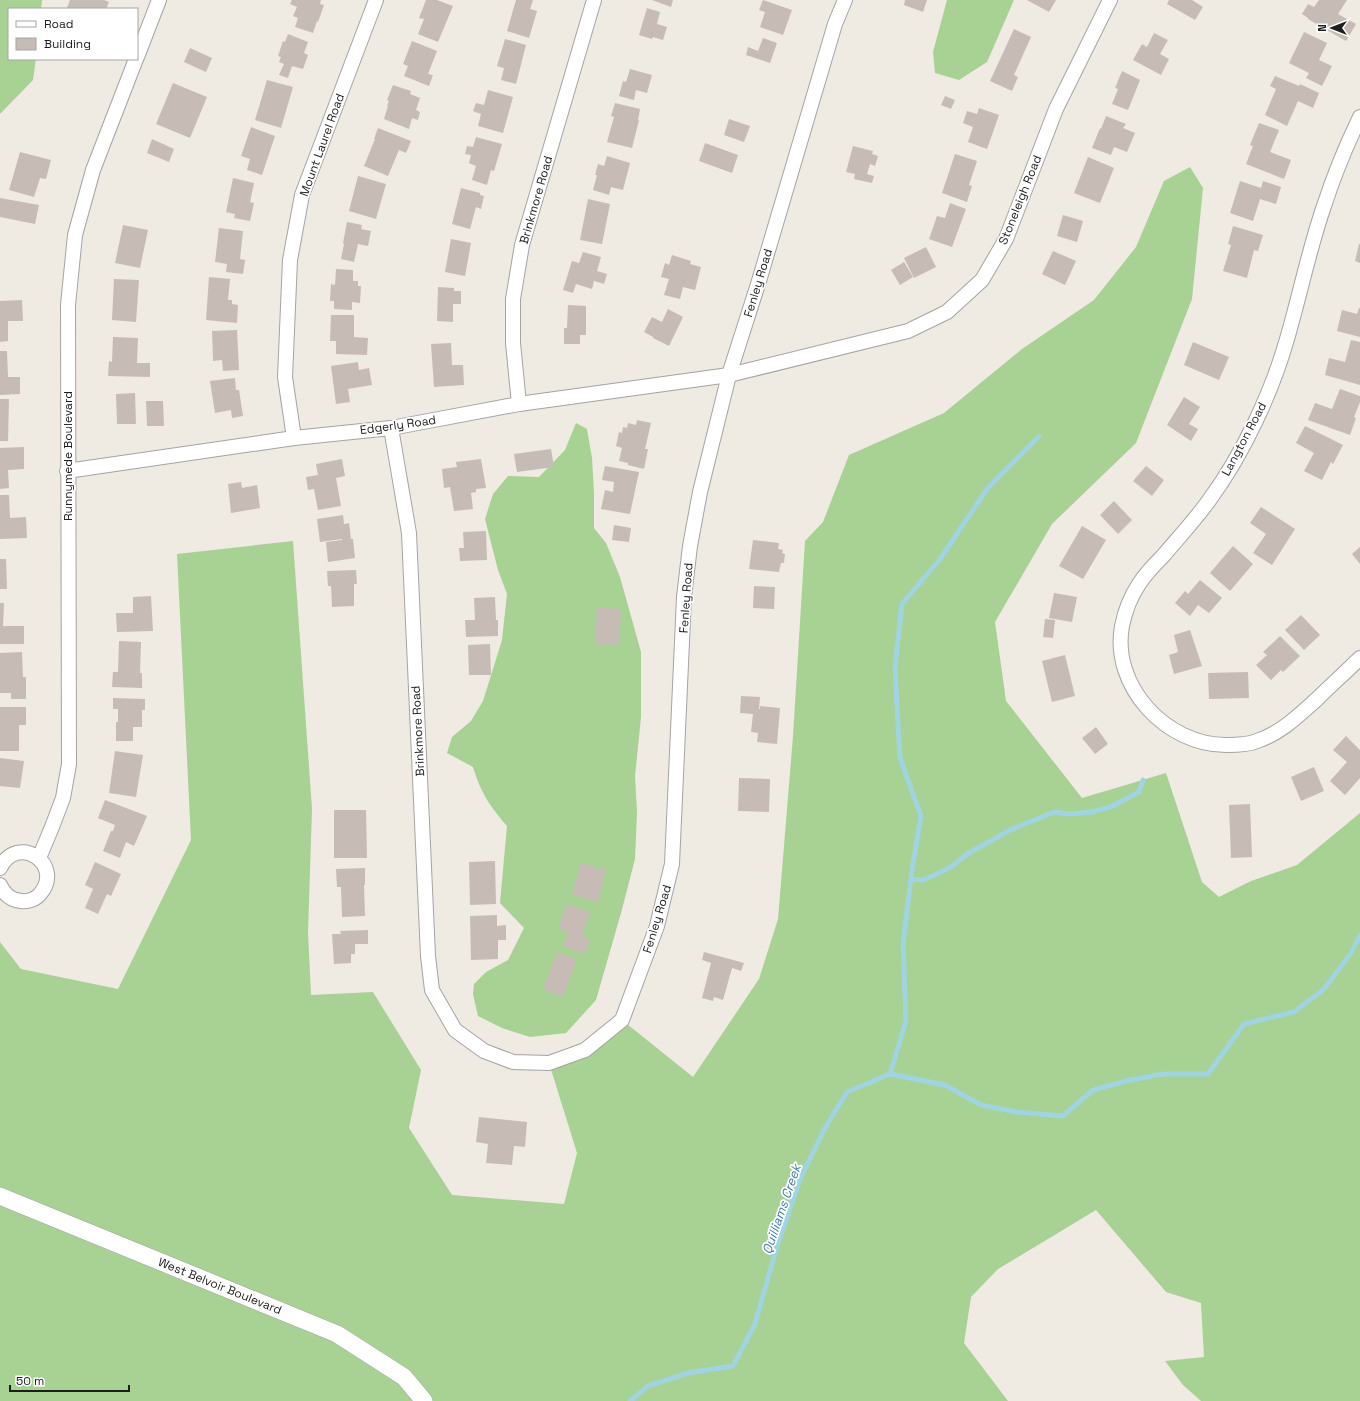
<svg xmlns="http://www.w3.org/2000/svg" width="1360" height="1401" viewBox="0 0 1360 1401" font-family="'Space Grotesk',sans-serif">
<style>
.forest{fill:#a8d194}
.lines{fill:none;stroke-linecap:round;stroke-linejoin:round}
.stream{stroke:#9fd4e0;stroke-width:5}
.building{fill:#c7bcb5}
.minor-casing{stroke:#a4a4a4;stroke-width:16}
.tertiary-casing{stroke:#a4a4a4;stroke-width:18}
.minor{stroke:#fff;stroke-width:14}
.tertiary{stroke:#fff;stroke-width:17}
.labels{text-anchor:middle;stroke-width:3.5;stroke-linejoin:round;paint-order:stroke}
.street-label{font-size:12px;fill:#1d1d1d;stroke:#fff}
.water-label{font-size:13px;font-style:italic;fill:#417aaa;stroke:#fff}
</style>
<rect width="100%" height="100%" fill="#efeae2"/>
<g class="forest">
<path d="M 0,0 L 42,0 L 41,9 L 9,9 L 9,59 L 36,59 L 33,80 L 0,114 Z"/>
<path d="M 947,0 L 1014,0 L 987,62 L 959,80 L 935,73 L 933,52 Z"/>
<path d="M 1190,167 L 1203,188 L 1192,299 L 1136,443 L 1052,524 L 995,622 L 1006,701 L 1082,798 L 1166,773 L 1202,882 L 1219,897 L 1251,881 L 1297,865 L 1360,813 L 1360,1401 L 1201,1401 L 1183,1385 L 1165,1361 L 1204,1357 L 1201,1303 L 1166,1292 L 1096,1210 L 998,1269 L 971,1297 L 964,1343 L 1008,1401 L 0,1401 L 0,942 L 21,969 L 118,989 L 191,840 L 177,554 L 293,541 L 312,809 L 308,932 L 311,995 L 373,992 L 421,1070 L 409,1128 L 452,1195 L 564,1204 L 577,1153 L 549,1063 L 622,1020 L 693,1077 L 759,979 L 778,919 L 793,736 L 805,541 L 823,522 L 849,455 L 944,413 L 1022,349 L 1094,300 L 1136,247 L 1164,181 Z"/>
<path d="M 576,423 L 587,429 L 592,458 L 594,493 L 594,528 L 606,543 L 620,577 L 641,652 L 641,717 L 635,776 L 637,812 L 635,859 L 621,913 L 596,1000 L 566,1033 L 530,1037 L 502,1028 L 478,1016 L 473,994 L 474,984 L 486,972 L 508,960 L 524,928 L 500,903 L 507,826 C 489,805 481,793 473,767 L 447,753 L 452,737 L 471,721 L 483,701 L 502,640 L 507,594 L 498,570 L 485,519 L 493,494 L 508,476 L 539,477 L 565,450 Z"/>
</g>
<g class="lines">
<g class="stream">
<path d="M 911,879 L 923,880 L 935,875 L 951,867 L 967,854 L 1010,830 L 1054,812 L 1070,814 L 1092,812 L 1113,806 L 1139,792 L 1143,780"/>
<path d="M 890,1074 L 906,1021 L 903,943 L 912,870 L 921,816 L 900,758 L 895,668 L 902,604 L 940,559 L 987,489 L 1039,436"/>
<path d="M 630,1401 L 648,1386 L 688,1373 L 733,1366 L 755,1324 L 775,1253 L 800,1179 L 825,1128 L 847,1092 L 890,1074 L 945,1085 L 981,1105 L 1017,1112 L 1063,1116 L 1093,1090 L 1130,1080 L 1163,1074 L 1208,1074 L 1244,1024 L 1294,1012 L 1323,990 L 1351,953 L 1360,935"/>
</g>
</g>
<g class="building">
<path d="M 70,0 L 104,0 L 109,2 L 106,9 L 70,9 L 67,8 Z"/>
<path d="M 292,0 L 321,0 L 320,4 L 324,5 L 318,22 L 317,21 L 313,33 L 295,27 L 298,18 L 293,16 L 297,7 L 290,4 Z"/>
<path d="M 426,0 L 437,0 L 453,6 L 438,42 L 418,34 L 424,19 L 419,18 Z"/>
<path d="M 516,0 L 533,0 L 530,9 L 537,11 L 529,38 L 507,31 Z"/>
<path d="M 652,0 L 673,0 L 671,7 Z"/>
<path d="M 763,0 L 792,10 L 783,35 L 760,27 L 765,12 L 759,10 Z"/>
<path d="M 905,0 L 927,0 L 923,12 L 904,5 Z"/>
<path d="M 1027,0 L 1056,0 L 1049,12 Z"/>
<path d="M 1169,0 L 1192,0 L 1203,7 L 1195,20 L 1167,4 Z"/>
<path d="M 1319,0 L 1347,0 L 1338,14 L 1356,24 L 1346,41 L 1308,19 L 1308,18 L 1302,14 L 1308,4 L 1314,7 Z"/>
<path d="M 647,8 L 660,12 L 657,24 L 667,27 L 663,40 L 653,37 L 652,39 L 639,35 Z"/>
<path d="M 1014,29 L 1031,37 L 1014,75 L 1018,77 L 1012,91 L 990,81 Z"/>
<path d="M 1304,32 L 1327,43 L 1319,60 L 1332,66 L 1322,86 L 1306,78 L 1309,73 L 1289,63 Z"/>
<path d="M 1154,33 L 1168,40 L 1160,54 L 1169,59 L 1161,75 L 1133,60 L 1142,44 L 1147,47 Z"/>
<path d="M 288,34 L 308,42 L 304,53 L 308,55 L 303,69 L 292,66 L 288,78 L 279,75 L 284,64 L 279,62 L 281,57 L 278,56 L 283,41 L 285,42 Z"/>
<path d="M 763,38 L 777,43 L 770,63 L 746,55 L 748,47 L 758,51 Z"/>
<path d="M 505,39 L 526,45 L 516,84 L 501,80 L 504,68 L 497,66 Z"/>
<path d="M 412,41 L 437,51 L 428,74 L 433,75 L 429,86 L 404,76 L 408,66 L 403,64 Z"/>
<path d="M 190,48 L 212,58 L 206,72 L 184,62 Z"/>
<path d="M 630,69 L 652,75 L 647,93 L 636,90 L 634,100 L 619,96 L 623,81 L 626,82 Z"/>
<path d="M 1122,71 L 1140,80 L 1128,110 L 1112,104 L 1118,89 L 1115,88 Z"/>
<path d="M 1275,76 L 1299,86 L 1300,84 L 1319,93 L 1313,108 L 1298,101 L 1287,126 L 1265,115 L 1276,89 L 1270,86 Z"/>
<path d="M 267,80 L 293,87 L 281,128 L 255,120 Z"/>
<path d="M 173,83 L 207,97 L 190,138 L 156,124 Z"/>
<path d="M 393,85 L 411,91 L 410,94 L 420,98 L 416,110 L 420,112 L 418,120 L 412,118 L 409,129 L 384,119 L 388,106 L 387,106 L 389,101 L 387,100 Z"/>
<path d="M 488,90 L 513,97 L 503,133 L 478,126 L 481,114 L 473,111 L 476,103 L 484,105 Z"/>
<path d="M 945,96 L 955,100 L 951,109 L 941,105 Z"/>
<path d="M 615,103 L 640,109 L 638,120 L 639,120 L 632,148 L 607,142 L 614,117 L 611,116 Z"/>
<path d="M 979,108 L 999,115 L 987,149 L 968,142 L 973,127 L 963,123 L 967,111 L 977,114 Z"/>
<path d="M 1106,116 L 1126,124 L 1123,128 L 1135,133 L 1127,152 L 1114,147 L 1111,155 L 1092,148 L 1100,128 L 1101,129 Z"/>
<path d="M 729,119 L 750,126 L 744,142 L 724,135 Z"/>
<path d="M 1259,123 L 1279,130 L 1270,152 L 1291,160 L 1284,179 L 1246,164 L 1253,146 L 1250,145 Z"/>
<path d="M 251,127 L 275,136 L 262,175 L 247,170 L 250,159 L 241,156 Z"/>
<path d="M 378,128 L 411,141 L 406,153 L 399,150 L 388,176 L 364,166 L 375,139 L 374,139 Z"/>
<path d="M 476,137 L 502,144 L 494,171 L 491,170 L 487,185 L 472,180 L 476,166 L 469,163 L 471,155 L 465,154 L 467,146 L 473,147 Z"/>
<path d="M 152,139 L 174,149 L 169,162 L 147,153 Z"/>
<path d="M 705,143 L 738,155 L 732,173 L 699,161 Z"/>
<path d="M 853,146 L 873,151 L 872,154 L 878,156 L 875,166 L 870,164 L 867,174 L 874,176 L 872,183 L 854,179 L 855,174 L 846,172 Z"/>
<path d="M 20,152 L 51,160 L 46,179 L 40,178 L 34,197 L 9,190 Z"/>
<path d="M 955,154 L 977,161 L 969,185 L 972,186 L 967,202 L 942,193 Z"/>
<path d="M 607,156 L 630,163 L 623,190 L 611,187 L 609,195 L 593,190 L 597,175 L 595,175 L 598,164 L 604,166 Z"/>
<path d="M 1088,157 L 1114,168 L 1100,203 L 1074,193 Z"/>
<path d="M 358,176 L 386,184 L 376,219 L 349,211 Z"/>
<path d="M 233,178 L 254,183 L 250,202 L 254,203 L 250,221 L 234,218 L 235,214 L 226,212 Z"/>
<path d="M 1240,181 L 1261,188 L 1263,181 L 1281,187 L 1276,204 L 1260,199 L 1253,221 L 1230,213 Z"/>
<path d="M 461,188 L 480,193 L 480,195 L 484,196 L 481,209 L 476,207 L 470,229 L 452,224 Z"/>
<path d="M 0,198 L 39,205 L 35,224 L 0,217 Z"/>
<path d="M 588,199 L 610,204 L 602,244 L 580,240 Z"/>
<path d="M 950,203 L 966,209 L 952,247 L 929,239 L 937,216 L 945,218 Z"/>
<path d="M 1063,215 L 1083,221 L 1077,242 L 1057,236 Z"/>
<path d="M 347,222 L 362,225 L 361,229 L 371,231 L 368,246 L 358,244 L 354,262 L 341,259 L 344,244 L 343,243 Z"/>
<path d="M 123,225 L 148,230 L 140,268 L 115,263 Z"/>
<path d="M 1233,226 L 1263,235 L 1258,251 L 1254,250 L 1247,278 L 1223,271 L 1231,245 L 1228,244 Z"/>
<path d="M 219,228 L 243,231 L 240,259 L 245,260 L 243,274 L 226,272 L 227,264 L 215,262 Z"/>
<path d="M 451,239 L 471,243 L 465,276 L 445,272 Z"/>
<path d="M 1359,244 L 1360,244 L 1360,263 L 1355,261 Z"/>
<path d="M 926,247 L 936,267 L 914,278 L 904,258 Z"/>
<path d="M 1053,251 L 1076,261 L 1065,285 L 1042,274 Z"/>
<path d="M 583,252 L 601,257 L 597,271 L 607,274 L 604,284 L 594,281 L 592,289 L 576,284 L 573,293 L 563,290 L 572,261 L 579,263 Z"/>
<path d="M 672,255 L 691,261 L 690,264 L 701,267 L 695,290 L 683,287 L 680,299 L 664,295 L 669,279 L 661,277 L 665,263 L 669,265 Z"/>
<path d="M 904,262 L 913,277 L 900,285 L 891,270 Z"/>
<path d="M 336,269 L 353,270 L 353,281 L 358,281 L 358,286 L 361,286 L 360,303 L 352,302 L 352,310 L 334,309 L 334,301 L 330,301 L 331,284 L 335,285 Z"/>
<path d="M 209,277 L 230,279 L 228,300 L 232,300 L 232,304 L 238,305 L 237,323 L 206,320 Z"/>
<path d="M 114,279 L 139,280 L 136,322 L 112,320 Z"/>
<path d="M 438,287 L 454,288 L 454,291 L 461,291 L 461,304 L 453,304 L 453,322 L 437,321 Z"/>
<path d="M 22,300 L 23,321 L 8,321 L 8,341 L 0,342 L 0,301 Z"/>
<path d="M 568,305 L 586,306 L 586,335 L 580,335 L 580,344 L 564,344 L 564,328 L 567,328 Z"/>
<path d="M 1359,308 L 1360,308 L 1360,337 L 1337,331 L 1342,310 L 1357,314 Z"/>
<path d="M 668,309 L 683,317 L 669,346 L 653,338 L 653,337 L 644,332 L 652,317 L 662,322 Z"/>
<path d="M 331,315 L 354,315 L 354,337 L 368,338 L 367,355 L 336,354 L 336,341 L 330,341 Z"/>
<path d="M 237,330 L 239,370 L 223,371 L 222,360 L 213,361 L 212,331 Z"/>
<path d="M 113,337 L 138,338 L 137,363 L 150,363 L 150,377 L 108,376 L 109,361 L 112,362 Z"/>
<path d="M 1351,340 L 1360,342 L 1360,385 L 1325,375 L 1329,358 L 1345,362 Z"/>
<path d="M 1193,342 L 1229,357 L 1219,380 L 1184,365 Z"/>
<path d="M 451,343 L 452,365 L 463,365 L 464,385 L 434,387 L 431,344 Z"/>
<path d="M 0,351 L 7,351 L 8,377 L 20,377 L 20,394 L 0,395 Z"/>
<path d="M 358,362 L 359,370 L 369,368 L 372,385 L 348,389 L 350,402 L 336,404 L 331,366 Z"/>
<path d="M 235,378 L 236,390 L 239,390 L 243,416 L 232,418 L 231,410 L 215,413 L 210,381 Z"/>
<path d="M 1340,389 L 1360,396 L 1360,402 L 1354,417 L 1356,418 L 1350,435 L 1308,420 L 1315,403 L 1332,409 Z"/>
<path d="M 135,393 L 136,424 L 117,424 L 116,394 Z"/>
<path d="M 1184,397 L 1200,407 L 1189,424 L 1198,429 L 1191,441 L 1167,425 Z"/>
<path d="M 0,399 L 9,399 L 8,441 L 0,441 Z"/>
<path d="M 146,401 L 163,401 L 164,426 L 147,426 Z"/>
<path d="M 637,420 L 651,423 L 645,449 L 648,449 L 644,469 L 628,465 L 628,463 L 619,461 L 622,448 L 616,446 L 619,432 L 622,433 L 623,427 L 627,428 L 628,423 L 636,425 Z"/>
<path d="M 1305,426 L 1343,445 L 1333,464 L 1331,462 L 1322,480 L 1304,471 L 1314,453 L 1296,443 Z"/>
<path d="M 24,447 L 24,469 L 8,470 L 9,488 L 0,489 L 0,448 Z"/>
<path d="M 551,449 L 554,467 L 517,472 L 514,454 Z"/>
<path d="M 342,459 L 345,476 L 336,478 L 341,506 L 318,510 L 314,489 L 308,490 L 306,477 L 318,475 L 316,464 Z"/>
<path d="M 481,459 L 486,488 L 476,489 L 476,492 L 471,493 L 473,509 L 454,511 L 450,487 L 444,488 L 442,469 L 457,467 L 456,462 Z"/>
<path d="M 605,466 L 639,472 L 630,514 L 601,509 L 605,490 L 613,492 L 614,482 L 602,480 Z"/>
<path d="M 1146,466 L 1164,480 L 1152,496 L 1133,481 Z"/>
<path d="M 241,482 L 242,488 L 257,485 L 260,508 L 231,513 L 228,484 Z"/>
<path d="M 0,495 L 9,495 L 10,518 L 26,517 L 27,538 L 0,539 Z"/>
<path d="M 1114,501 L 1132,520 L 1118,534 L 1100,515 Z"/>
<path d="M 1261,507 L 1295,529 L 1272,565 L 1253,553 L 1266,534 L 1250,523 Z"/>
<path d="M 343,515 L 344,524 L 349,523 L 351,539 L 353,539 L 355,558 L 328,562 L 326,542 L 342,540 L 342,539 L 320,542 L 317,519 Z"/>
<path d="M 614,525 L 631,528 L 629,542 L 612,540 Z"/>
<path d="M 1082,526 L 1106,540 L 1083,579 L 1059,566 Z"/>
<path d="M 486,531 L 487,560 L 460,561 L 459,548 L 464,548 L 463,532 Z"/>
<path d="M 753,540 L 779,543 L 778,549 L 783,550 L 782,553 L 785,554 L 784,563 L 781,563 L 779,572 L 749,569 Z"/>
<path d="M 1233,546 L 1253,564 L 1230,591 L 1210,573 Z"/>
<path d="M 1360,547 L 1360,564 L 1352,554 Z"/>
<path d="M 0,559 L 6,559 L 7,589 L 0,589 Z"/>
<path d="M 356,570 L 357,584 L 354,584 L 354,606 L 332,607 L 331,586 L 328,586 L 327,571 Z"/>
<path d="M 1200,580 L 1222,598 L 1209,613 L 1198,605 L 1190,616 L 1175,603 L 1185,591 L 1188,594 Z"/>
<path d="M 754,586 L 775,587 L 774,609 L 753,608 Z"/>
<path d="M 1054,593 L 1077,597 L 1072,622 L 1049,618 Z"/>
<path d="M 151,596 L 153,631 L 117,632 L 116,613 L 133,613 L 133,597 Z"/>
<path d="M 495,597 L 496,620 L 498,620 L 498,636 L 466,637 L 465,620 L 475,620 L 474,598 Z"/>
<path d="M 0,603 L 4,603 L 3,626 L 24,626 L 24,644 L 0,644 Z"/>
<path d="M 597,608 L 621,609 L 619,645 L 595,644 Z"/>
<path d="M 1301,615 L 1320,635 L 1304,650 L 1285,630 Z"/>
<path d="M 1045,619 L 1055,620 L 1053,638 L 1043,637 Z"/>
<path d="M 1190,630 L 1202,666 L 1174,674 L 1169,655 L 1178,652 L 1174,635 Z"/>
<path d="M 1280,636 L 1300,656 L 1283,672 L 1281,670 L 1271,680 L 1256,665 L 1267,655 L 1263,652 Z"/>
<path d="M 119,641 L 141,642 L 140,673 L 142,673 L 142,688 L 112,687 L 113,672 L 118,672 Z"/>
<path d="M 490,644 L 491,675 L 469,675 L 468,645 Z"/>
<path d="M 22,652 L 23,677 L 26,677 L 26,699 L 11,699 L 11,693 L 0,693 L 0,653 Z"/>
<path d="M 1065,655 L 1075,696 L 1052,702 L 1042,661 Z"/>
<path d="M 1248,672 L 1249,698 L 1209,699 L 1208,673 Z"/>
<path d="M 741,696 L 760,697 L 759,709 L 760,709 L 760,706 L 780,708 L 777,744 L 757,742 L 758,733 L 751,732 L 753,714 L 740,713 Z"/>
<path d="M 113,698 L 145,699 L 145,710 L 142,710 L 142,727 L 133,727 L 133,741 L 116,741 L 116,722 L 118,722 L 118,709 L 113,709 Z"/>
<path d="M 0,707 L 26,707 L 26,725 L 19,725 L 19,751 L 0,751 Z"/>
<path d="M 1096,727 L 1108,744 L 1095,754 L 1082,738 Z"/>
<path d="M 1346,736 L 1360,750 L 1360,778 L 1345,795 L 1330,781 L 1347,762 L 1333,750 Z"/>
<path d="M 115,751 L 143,755 L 136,797 L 109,793 Z"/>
<path d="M 0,758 L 24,761 L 20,788 L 0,786 Z"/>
<path d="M 1314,767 L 1324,791 L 1301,801 L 1291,777 Z"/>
<path d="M 739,778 L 770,779 L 769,812 L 738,811 Z"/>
<path d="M 105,800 L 147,816 L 134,846 L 126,842 L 120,858 L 103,851 L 111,831 L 113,831 L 115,825 L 98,818 Z"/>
<path d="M 1250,804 L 1252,857 L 1231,858 L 1229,805 Z"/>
<path d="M 334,810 L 366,810 L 367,858 L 334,858 Z"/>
<path d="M 495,861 L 496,904 L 470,905 L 469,862 Z"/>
<path d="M 95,862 L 121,874 L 111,896 L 107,894 L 98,914 L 85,908 L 93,889 L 85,885 Z"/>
<path d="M 581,863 L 606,870 L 598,902 L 572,895 Z"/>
<path d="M 365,868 L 365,885 L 364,885 L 365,916 L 342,917 L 341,887 L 337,887 L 336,869 Z"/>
<path d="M 567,904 L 590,912 L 582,936 L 590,939 L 585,954 L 563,946 L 568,932 L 558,928 Z"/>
<path d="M 497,915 L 497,926 L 506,925 L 506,940 L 498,940 L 498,959 L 471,960 L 470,916 Z"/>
<path d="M 368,930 L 368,944 L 355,944 L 355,954 L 351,954 L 351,963 L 334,964 L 332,934 L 341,934 L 340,931 Z"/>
<path d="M 557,952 L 577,959 L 563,997 L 543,989 Z"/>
<path d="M 704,952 L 744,963 L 741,971 L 732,968 L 723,1000 L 714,997 L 713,1001 L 702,998 L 711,963 L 702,960 Z"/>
<path d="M 479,1117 L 527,1122 L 525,1147 L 514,1146 L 512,1165 L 486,1163 L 488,1144 L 476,1142 Z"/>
</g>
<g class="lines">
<defs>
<g id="minor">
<path d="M 137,57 L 159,0"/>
<path d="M 1360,117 C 1346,146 1334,175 1324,206 C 1309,249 1300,295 1287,339 C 1272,392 1243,454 1210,499 C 1196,519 1179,537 1163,556 C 1155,564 1146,573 1139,584 C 1131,596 1125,611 1122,626 C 1111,686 1166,745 1226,745 C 1236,745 1248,745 1257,741 C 1281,733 1298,716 1317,699 C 1331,685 1346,672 1360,658"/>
<path d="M 519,404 L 513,343 L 513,299 L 522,245 L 594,0"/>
<path d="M 391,428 L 409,533 L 428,956 L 432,990 L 455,1030 L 484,1051 L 513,1062 L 549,1063 L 585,1050 L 622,1020 L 657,926 L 672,864 L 684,597 L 690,546 L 700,492 L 729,375 L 759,281 L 835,24 L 845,0"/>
<path d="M 294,438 L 285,377 L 290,260 L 302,195 L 376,0"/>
<path d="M 67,471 L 294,438 L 391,428 L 519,404 L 729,375 L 908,331 L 947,312 L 982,280 L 1006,239 L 1056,109 L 1110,0"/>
<path d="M 39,858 L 52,827 L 63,798 L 69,764 L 68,305 L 75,235 L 93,170 L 136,59"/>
<path d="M 0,868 C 18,832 65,865 40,894 C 36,899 28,902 21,901 C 11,900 4,894 0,885"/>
</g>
<path id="tertiary" d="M 0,1196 L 337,1334 L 404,1377 L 424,1401"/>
</defs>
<use href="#minor" class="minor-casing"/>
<use href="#tertiary" class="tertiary-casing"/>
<use href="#minor" class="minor"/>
<use href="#tertiary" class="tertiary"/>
</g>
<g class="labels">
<g class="street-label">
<text transform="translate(322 145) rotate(-70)" y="4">Mount Laurel Road</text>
<text transform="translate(536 200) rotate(-74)" y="4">Brinkmore Road</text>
<text transform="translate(1020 200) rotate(-68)" y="4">Stoneleigh Road</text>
<text transform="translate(758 283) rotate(-73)" y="4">Fenley Road</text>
<text transform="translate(398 425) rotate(-8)" y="4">Edgerly Road</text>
<text transform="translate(1244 439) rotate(-62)" y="4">Langton Road</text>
<text transform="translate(68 456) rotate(-90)" y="4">Runnymede Boulevard</text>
<text transform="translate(686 598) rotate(-86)" y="4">Fenley Road</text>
<text transform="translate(418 731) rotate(-93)" y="4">Brinkmore Road</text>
<text transform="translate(657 919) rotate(-73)" y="4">Fenley Road</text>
<text transform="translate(220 1286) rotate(22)" y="4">West Belvoir Boulevard</text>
</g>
<g class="water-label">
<text transform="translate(781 1209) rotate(-71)" y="5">Quilliams Creek</text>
</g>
</g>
<rect x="8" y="8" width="130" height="52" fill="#ffffff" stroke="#a5a5a5"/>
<rect x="16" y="21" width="20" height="6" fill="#ffffff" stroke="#a5a5a5"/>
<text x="44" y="28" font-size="12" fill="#1d1d1d">Road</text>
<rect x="16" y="38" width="20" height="12" fill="#c7bcb5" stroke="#a5a5a5"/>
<text x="44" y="48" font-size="12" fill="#1d1d1d">Building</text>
<g transform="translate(1332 28) rotate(270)" stroke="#ffffff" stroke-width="3" paint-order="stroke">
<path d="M0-3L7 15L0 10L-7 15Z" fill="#1d1d1d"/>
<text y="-6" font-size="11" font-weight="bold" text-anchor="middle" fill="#1d1d1d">N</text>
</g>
<path d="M10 1385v6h119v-6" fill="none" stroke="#1d1d1d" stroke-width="2"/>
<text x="16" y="1385" font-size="12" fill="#1d1d1d" stroke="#ffffff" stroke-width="3" paint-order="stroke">50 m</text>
</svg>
